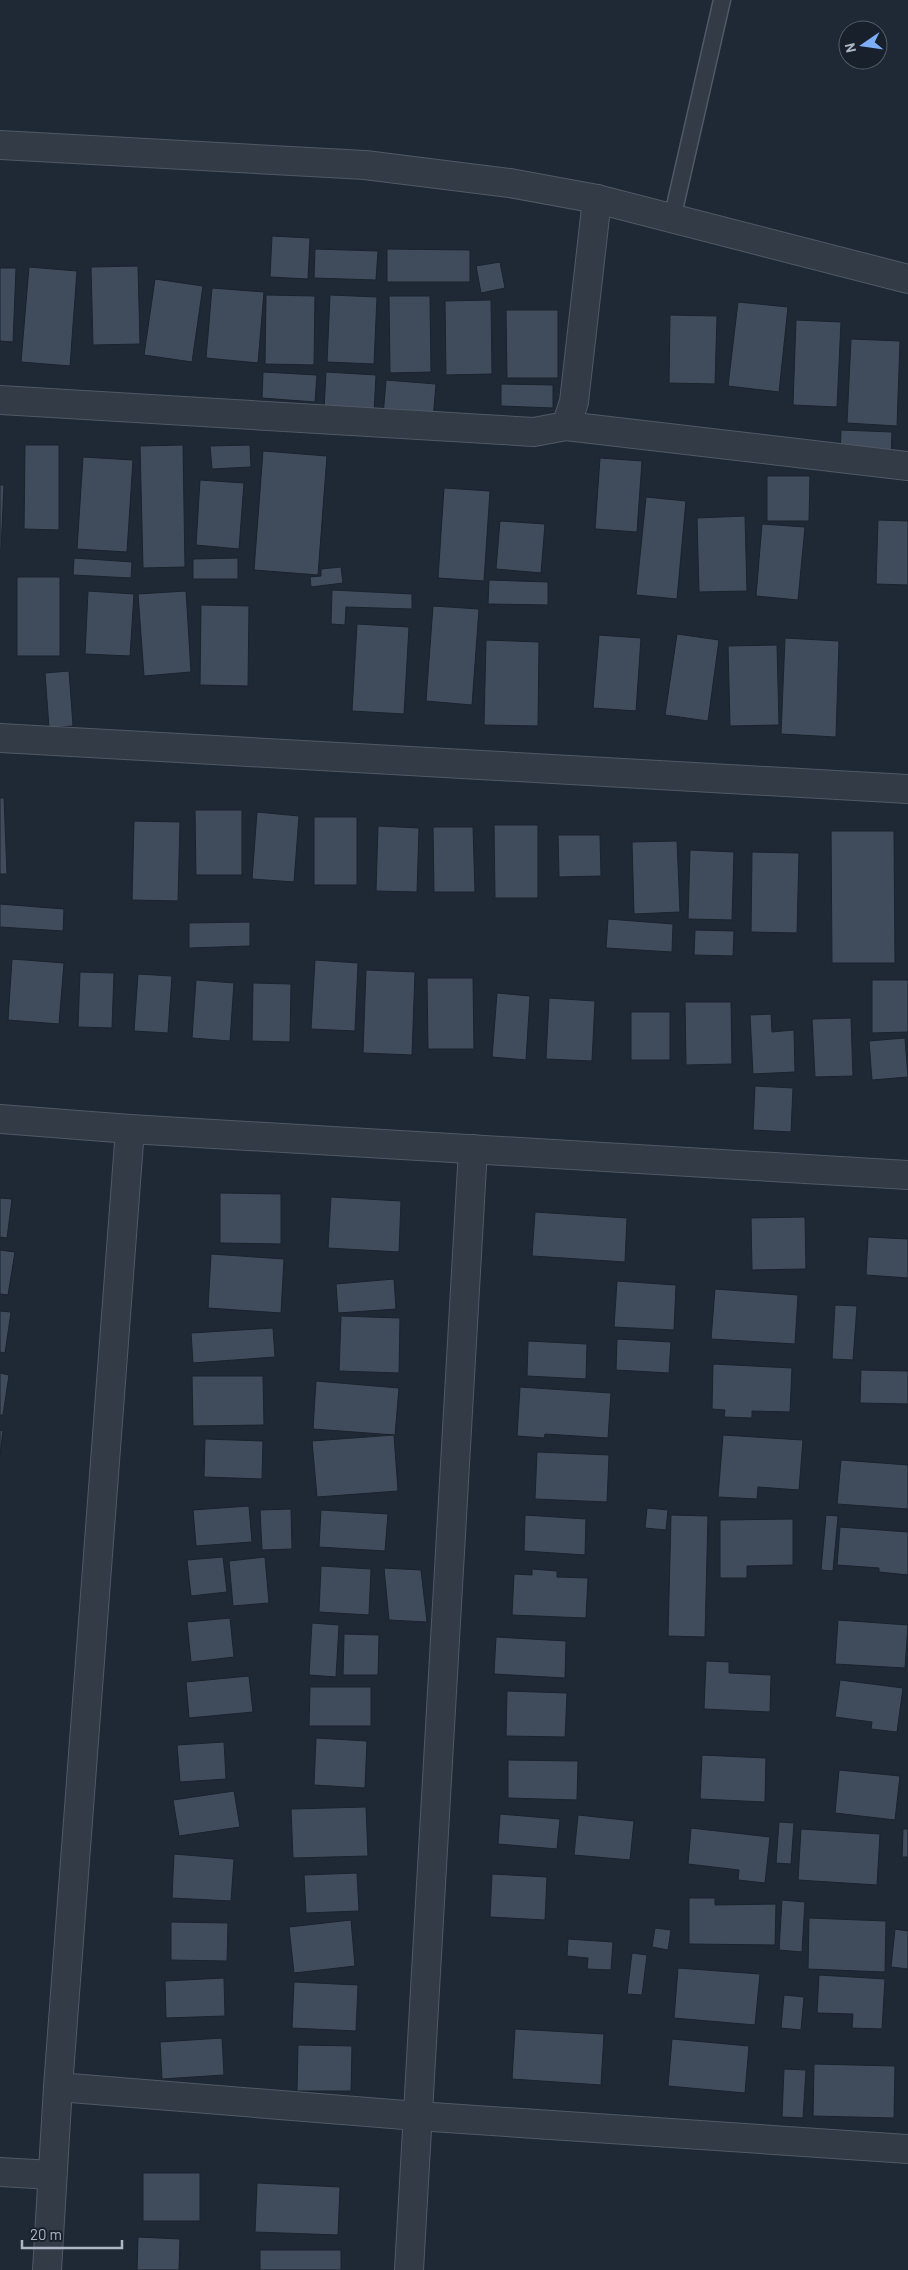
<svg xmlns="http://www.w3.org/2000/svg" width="908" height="2270" viewBox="0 0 908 2270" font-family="Barlow,sans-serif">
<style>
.building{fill:#404c5b;stroke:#1a222d}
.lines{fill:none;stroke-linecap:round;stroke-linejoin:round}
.service-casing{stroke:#505965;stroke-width:19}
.minor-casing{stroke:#505965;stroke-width:30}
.tertiary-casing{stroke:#505965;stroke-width:30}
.service{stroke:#333b47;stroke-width:16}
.minor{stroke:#333b47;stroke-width:28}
.tertiary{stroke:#333b47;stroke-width:28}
</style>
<rect width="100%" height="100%" fill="#1f2936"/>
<g class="building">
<path d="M 272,236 L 310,238 L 308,279 L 270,277 Z"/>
<path d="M 315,249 L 378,251 L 376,280 L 314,278 Z"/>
<path d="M 387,249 L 470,250 L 470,282 L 387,282 Z"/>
<path d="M 500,262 L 505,288 L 481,293 L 476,266 Z"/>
<path d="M 138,266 L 140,344 L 93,345 L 91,267 Z"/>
<path d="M 29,267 L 77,271 L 70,366 L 21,362 Z"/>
<path d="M 0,268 L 16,268 L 13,342 L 0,341 Z"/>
<path d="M 155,279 L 203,286 L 192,362 L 144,355 Z"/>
<path d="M 212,288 L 264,292 L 258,363 L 206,358 Z"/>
<path d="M 266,295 L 315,296 L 314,365 L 265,364 Z"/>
<path d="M 330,295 L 377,297 L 374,364 L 327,362 Z"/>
<path d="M 389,296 L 430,296 L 431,372 L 390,373 Z"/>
<path d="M 491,300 L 492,374 L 446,375 L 445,301 Z"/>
<path d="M 738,302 L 788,307 L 779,392 L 728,386 Z"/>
<path d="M 506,310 L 558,310 L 558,378 L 507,378 Z"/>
<path d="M 670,315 L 717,316 L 715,384 L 669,383 Z"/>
<path d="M 796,320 L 841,322 L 837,407 L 793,405 Z"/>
<path d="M 851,339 L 900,341 L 897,426 L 847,423 Z"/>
<path d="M 263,372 L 317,375 L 315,402 L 262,398 Z"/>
<path d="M 326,372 L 376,375 L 374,412 L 324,410 Z"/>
<path d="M 386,380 L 436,384 L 433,420 L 383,416 Z"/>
<path d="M 501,384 L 553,385 L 553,408 L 501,406 Z"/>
<path d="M 841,430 L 892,432 L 891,459 L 840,457 Z"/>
<path d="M 25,445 L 59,445 L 59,530 L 24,529 Z"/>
<path d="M 183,445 L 185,567 L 143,568 L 140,446 Z"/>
<path d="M 250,445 L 251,467 L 212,469 L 210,446 Z"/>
<path d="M 263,451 L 327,456 L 318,575 L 254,570 Z"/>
<path d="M 83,457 L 133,460 L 127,552 L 77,549 Z"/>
<path d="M 600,458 L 642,461 L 637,532 L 595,529 Z"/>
<path d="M 767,476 L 810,476 L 809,521 L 767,521 Z"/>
<path d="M 200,480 L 244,483 L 239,549 L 196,545 Z"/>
<path d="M 0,485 L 4,485 L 1,550 L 0,550 Z"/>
<path d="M 444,488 L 490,491 L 484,581 L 438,578 Z"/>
<path d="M 646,497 L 686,501 L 677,599 L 636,595 Z"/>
<path d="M 745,516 L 747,591 L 699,592 L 697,518 Z"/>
<path d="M 878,520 L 908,521 L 908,585 L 876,584 Z"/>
<path d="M 500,521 L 545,524 L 541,573 L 496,569 Z"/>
<path d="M 762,524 L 805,527 L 798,600 L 756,596 Z"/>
<path d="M 74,558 L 132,562 L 131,578 L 73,575 Z"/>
<path d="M 238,558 L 238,579 L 193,579 L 193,559 Z"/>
<path d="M 341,567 L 343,583 L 311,587 L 310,577 L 321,576 L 321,569 Z"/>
<rect x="17" y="577" width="43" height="79"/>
<path d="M 489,580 L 548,582 L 548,605 L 488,604 Z"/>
<path d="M 332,590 L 412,594 L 412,609 L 346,607 L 345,625 L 331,624 Z"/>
<path d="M 88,591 L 134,594 L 130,656 L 85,654 Z"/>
<path d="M 186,591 L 191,672 L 144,676 L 138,594 Z"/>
<path d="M 201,605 L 249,606 L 248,686 L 200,685 Z"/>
<path d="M 433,606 L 479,609 L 472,705 L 426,701 Z"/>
<path d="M 357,624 L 409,627 L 404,714 L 352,711 Z"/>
<path d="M 677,634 L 719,640 L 708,721 L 665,715 Z"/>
<path d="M 599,635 L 641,638 L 636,711 L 593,708 Z"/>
<path d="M 785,638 L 839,641 L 836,737 L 781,734 Z"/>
<path d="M 486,640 L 539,642 L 538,726 L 484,725 Z"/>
<path d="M 777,645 L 779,725 L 730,726 L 728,646 Z"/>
<path d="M 69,671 L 73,726 L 49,728 L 45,673 Z"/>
<path d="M 0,798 L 4,798 L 7,874 L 0,874 Z"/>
<path d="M 195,810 L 242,810 L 242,875 L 196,875 Z"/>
<path d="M 257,812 L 299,816 L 294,882 L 252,879 Z"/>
<rect x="314" y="817" width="43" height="68"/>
<path d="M 134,821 L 180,822 L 178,901 L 132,900 Z"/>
<path d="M 494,825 L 538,825 L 538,898 L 495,898 Z"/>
<path d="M 378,826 L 419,828 L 417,892 L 376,891 Z"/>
<path d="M 433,827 L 473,827 L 475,892 L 434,892 Z"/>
<path d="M 831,831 L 894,831 L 895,963 L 832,963 Z"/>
<path d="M 558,835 L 600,835 L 601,876 L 559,877 Z"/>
<path d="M 677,841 L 680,912 L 634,914 L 632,842 Z"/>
<path d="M 690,850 L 734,852 L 732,920 L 688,919 Z"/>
<path d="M 752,852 L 799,853 L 797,933 L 751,932 Z"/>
<path d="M 0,904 L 64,909 L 63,931 L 0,927 Z"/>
<path d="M 608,919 L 673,924 L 672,952 L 606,948 Z"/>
<path d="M 250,922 L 250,946 L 189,948 L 189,923 Z"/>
<path d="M 695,930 L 734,931 L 733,956 L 694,955 Z"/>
<path d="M 12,959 L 64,963 L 59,1024 L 8,1020 Z"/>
<path d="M 315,960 L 358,963 L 355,1031 L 311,1029 Z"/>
<path d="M 366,970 L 415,972 L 412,1055 L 363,1053 Z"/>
<path d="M 80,972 L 114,973 L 112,1028 L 78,1027 Z"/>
<path d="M 138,974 L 172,976 L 168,1033 L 134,1031 Z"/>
<path d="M 427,978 L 473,978 L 474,1049 L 428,1049 Z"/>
<path d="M 196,980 L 234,983 L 230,1041 L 192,1038 Z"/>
<path d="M 872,980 L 908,980 L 908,1032 L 872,1033 Z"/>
<path d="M 253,983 L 291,984 L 290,1042 L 252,1041 Z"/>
<path d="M 497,993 L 530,996 L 526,1060 L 492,1057 Z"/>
<path d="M 549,998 L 595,1001 L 592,1061 L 546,1059 Z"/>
<path d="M 685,1002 L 731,1002 L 732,1064 L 686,1065 Z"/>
<rect x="631" y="1012" width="39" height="48"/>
<path d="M 771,1014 L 772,1032 L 794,1030 L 795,1072 L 753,1074 L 750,1015 Z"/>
<path d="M 851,1018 L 853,1076 L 815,1077 L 812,1019 Z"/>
<path d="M 905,1038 L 908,1077 L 872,1080 L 869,1041 Z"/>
<path d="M 755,1086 L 793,1088 L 791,1132 L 753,1130 Z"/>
<path d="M 220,1193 L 281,1194 L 281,1244 L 220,1243 Z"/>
<path d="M 331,1197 L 401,1201 L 399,1252 L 328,1248 Z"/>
<path d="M 0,1198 L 12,1199 L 7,1238 L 0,1237 Z"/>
<path d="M 535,1212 L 627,1218 L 625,1262 L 532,1256 Z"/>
<path d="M 805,1217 L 806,1269 L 752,1270 L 751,1218 Z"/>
<path d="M 868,1237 L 908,1239 L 908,1278 L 866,1275 Z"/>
<path d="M 0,1250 L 15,1252 L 8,1295 L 0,1294 Z"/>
<path d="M 211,1254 L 284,1259 L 281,1313 L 208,1308 Z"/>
<path d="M 394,1279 L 396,1309 L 338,1313 L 336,1284 Z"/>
<path d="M 617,1281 L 676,1285 L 674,1330 L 614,1327 Z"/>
<path d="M 715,1289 L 798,1295 L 795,1344 L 711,1339 Z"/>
<path d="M 835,1305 L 857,1306 L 853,1360 L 832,1359 Z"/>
<path d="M 0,1311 L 11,1312 L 5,1353 L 0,1352 Z"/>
<path d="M 341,1316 L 400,1318 L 399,1373 L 339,1371 Z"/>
<path d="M 273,1328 L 275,1357 L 193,1363 L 191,1333 Z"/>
<path d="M 617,1339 L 671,1342 L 669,1373 L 616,1370 Z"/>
<path d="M 528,1341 L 587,1344 L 586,1379 L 527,1376 Z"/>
<path d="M 713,1364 L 792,1368 L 790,1412 L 752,1411 L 752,1418 L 724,1417 L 725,1410 L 712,1409 Z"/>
<path d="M 861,1370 L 908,1371 L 908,1404 L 860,1403 Z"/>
<path d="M 0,1373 L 9,1375 L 3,1415 L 0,1415 Z"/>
<path d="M 192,1376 L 263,1376 L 264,1425 L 193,1426 Z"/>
<path d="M 316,1381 L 399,1388 L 395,1435 L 313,1429 Z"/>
<path d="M 520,1387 L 611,1393 L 608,1438 L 545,1434 L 544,1438 L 517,1436 Z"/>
<path d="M 0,1430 L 3,1431 L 0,1455 Z"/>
<path d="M 394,1435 L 398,1491 L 317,1497 L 312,1441 Z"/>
<path d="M 723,1435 L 803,1440 L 799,1490 L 758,1487 L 757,1499 L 718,1497 Z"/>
<path d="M 205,1439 L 263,1441 L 262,1479 L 204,1477 Z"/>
<path d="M 537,1452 L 609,1455 L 607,1502 L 535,1499 Z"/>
<path d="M 841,1460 L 908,1465 L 908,1509 L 837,1504 Z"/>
<path d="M 249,1506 L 252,1542 L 196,1546 L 193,1510 Z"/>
<path d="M 647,1508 L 668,1510 L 666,1530 L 645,1528 Z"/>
<path d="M 291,1509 L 292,1549 L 262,1550 L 260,1510 Z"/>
<path d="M 321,1510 L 388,1514 L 385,1551 L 319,1547 Z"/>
<path d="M 525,1515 L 586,1519 L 585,1555 L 524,1551 Z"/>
<path d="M 671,1515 L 708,1516 L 705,1637 L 668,1636 Z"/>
<path d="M 826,1515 L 838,1516 L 833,1571 L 821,1570 Z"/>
<path d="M 793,1519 L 793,1565 L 747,1566 L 747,1578 L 720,1578 L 720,1520 Z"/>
<path d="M 840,1527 L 908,1532 L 908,1575 L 879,1572 L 879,1568 L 837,1565 Z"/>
<path d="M 223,1557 L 227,1592 L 191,1596 L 187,1560 Z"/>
<path d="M 265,1557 L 269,1603 L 233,1606 L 229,1561 Z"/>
<path d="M 321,1566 L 371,1569 L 369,1615 L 319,1612 Z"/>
<path d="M 384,1568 L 421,1570 L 427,1622 L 389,1620 Z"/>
<path d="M 532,1569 L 557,1571 L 557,1577 L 588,1578 L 586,1618 L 512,1615 L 514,1574 L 532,1575 Z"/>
<path d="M 230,1618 L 234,1657 L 191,1662 L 187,1622 Z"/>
<path d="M 838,1620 L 908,1625 L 905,1668 L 835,1664 Z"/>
<path d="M 312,1623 L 339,1625 L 336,1677 L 309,1675 Z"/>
<path d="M 344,1634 L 379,1635 L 378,1675 L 343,1675 Z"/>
<path d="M 496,1637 L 566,1641 L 565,1678 L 494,1674 Z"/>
<path d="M 706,1661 L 729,1662 L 729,1673 L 771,1675 L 770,1712 L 704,1709 Z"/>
<path d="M 249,1676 L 253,1712 L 189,1718 L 186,1682 Z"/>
<path d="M 840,1680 L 903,1688 L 897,1732 L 871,1729 L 872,1722 L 835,1717 Z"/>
<path d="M 310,1687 L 371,1687 L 371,1726 L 309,1726 Z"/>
<path d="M 507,1691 L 567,1693 L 565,1737 L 506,1736 Z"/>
<path d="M 316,1738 L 367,1741 L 365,1788 L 314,1785 Z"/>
<path d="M 224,1742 L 226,1779 L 180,1782 L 177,1745 Z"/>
<path d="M 702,1755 L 766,1758 L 765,1802 L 700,1799 Z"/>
<path d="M 508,1760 L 578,1761 L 577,1800 L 508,1798 Z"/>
<path d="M 839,1770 L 900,1776 L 895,1820 L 835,1813 Z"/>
<path d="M 234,1791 L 240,1827 L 179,1836 L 173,1800 Z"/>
<path d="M 366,1807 L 368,1856 L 293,1858 L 291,1809 Z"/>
<path d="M 500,1814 L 560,1819 L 557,1849 L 498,1844 Z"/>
<path d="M 578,1815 L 634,1821 L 630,1860 L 574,1855 Z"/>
<path d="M 779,1822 L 794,1823 L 791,1864 L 776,1863 Z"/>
<path d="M 691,1828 L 770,1837 L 765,1883 L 738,1880 L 739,1870 L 688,1864 Z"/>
<path d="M 801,1829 L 880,1834 L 877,1885 L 798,1880 Z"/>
<path d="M 903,1829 L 908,1829 L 908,1857 L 902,1857 Z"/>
<path d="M 174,1854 L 234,1859 L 231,1901 L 172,1898 Z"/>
<path d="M 357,1873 L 359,1911 L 306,1913 L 304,1875 Z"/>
<path d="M 492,1874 L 547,1877 L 545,1920 L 490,1917 Z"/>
<path d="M 689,1898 L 715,1898 L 715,1905 L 776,1904 L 775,1945 L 689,1944 Z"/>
<path d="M 782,1900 L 805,1902 L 802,1952 L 779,1950 Z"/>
<path d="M 809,1918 L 886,1921 L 885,1972 L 808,1969 Z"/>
<path d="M 351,1920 L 355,1966 L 294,1973 L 289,1927 Z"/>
<path d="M 171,1922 L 228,1923 L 227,1961 L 171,1960 Z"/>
<path d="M 655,1928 L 671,1930 L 668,1950 L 652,1947 Z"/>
<path d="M 895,1929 L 908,1931 L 908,1969 L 891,1967 Z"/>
<path d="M 568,1939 L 613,1942 L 611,1970 L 587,1969 L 588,1958 L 567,1956 Z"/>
<path d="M 632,1953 L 647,1955 L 642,1995 L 627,1994 Z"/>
<path d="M 678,1968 L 760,1974 L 755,2025 L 674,2018 Z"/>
<path d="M 819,1975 L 885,1979 L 882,2029 L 852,2028 L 853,2014 L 817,2013 Z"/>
<path d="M 224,1978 L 225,2016 L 166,2018 L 165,1981 Z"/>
<path d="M 294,1982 L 358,1985 L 356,2031 L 292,2028 Z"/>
<path d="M 784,1995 L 804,1997 L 801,2030 L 781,2028 Z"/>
<path d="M 515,2029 L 604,2034 L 601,2085 L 512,2079 Z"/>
<path d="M 222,2038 L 224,2075 L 162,2079 L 160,2042 Z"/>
<path d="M 672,2039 L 749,2046 L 745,2093 L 668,2086 Z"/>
<path d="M 298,2045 L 352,2046 L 351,2091 L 297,2091 Z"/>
<path d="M 814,2064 L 895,2066 L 894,2118 L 813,2116 Z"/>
<path d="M 784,2069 L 806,2070 L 803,2118 L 782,2117 Z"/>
<rect x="143" y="2173" width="57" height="48"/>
<path d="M 257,2183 L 340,2187 L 338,2235 L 255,2232 Z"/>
<path d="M 138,2237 L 180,2239 L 179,2270 L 137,2270 Z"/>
<rect x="260" y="2250" width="81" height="20"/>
</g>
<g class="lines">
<defs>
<path id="service" d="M 672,219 L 722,0"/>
<g id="minor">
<path d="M 0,400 L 534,432 L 566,426 L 574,402 L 597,199"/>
<path d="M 566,426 L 908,466"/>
<path d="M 0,738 L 908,789"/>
<path d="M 0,1119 L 130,1129 L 908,1175"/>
<path d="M 58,2087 L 417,2116 L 908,2149"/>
<path d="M 0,2172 L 52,2175"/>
<path d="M 47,2270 L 58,2087 L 130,1129"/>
<path d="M 409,2270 L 473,1149"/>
</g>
<path id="tertiary" d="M 0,145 L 365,165 L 510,183 L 597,199 L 908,279"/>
</defs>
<use href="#service" class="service-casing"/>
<use href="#minor" class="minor-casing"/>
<use href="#tertiary" class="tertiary-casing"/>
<use href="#service" class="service"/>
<use href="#minor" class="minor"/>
<use href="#tertiary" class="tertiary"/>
</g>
<g transform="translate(863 45) rotate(257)"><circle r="24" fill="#18202b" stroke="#535c68"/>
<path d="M0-4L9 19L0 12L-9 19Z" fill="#7daef9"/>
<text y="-8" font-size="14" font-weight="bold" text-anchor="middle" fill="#acb6c4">N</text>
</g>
<path d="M22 2240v8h100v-8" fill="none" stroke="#acb6c4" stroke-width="2.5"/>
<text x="30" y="2240" font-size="15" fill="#acb6c4" stroke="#18202b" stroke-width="4" paint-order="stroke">20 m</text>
</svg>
